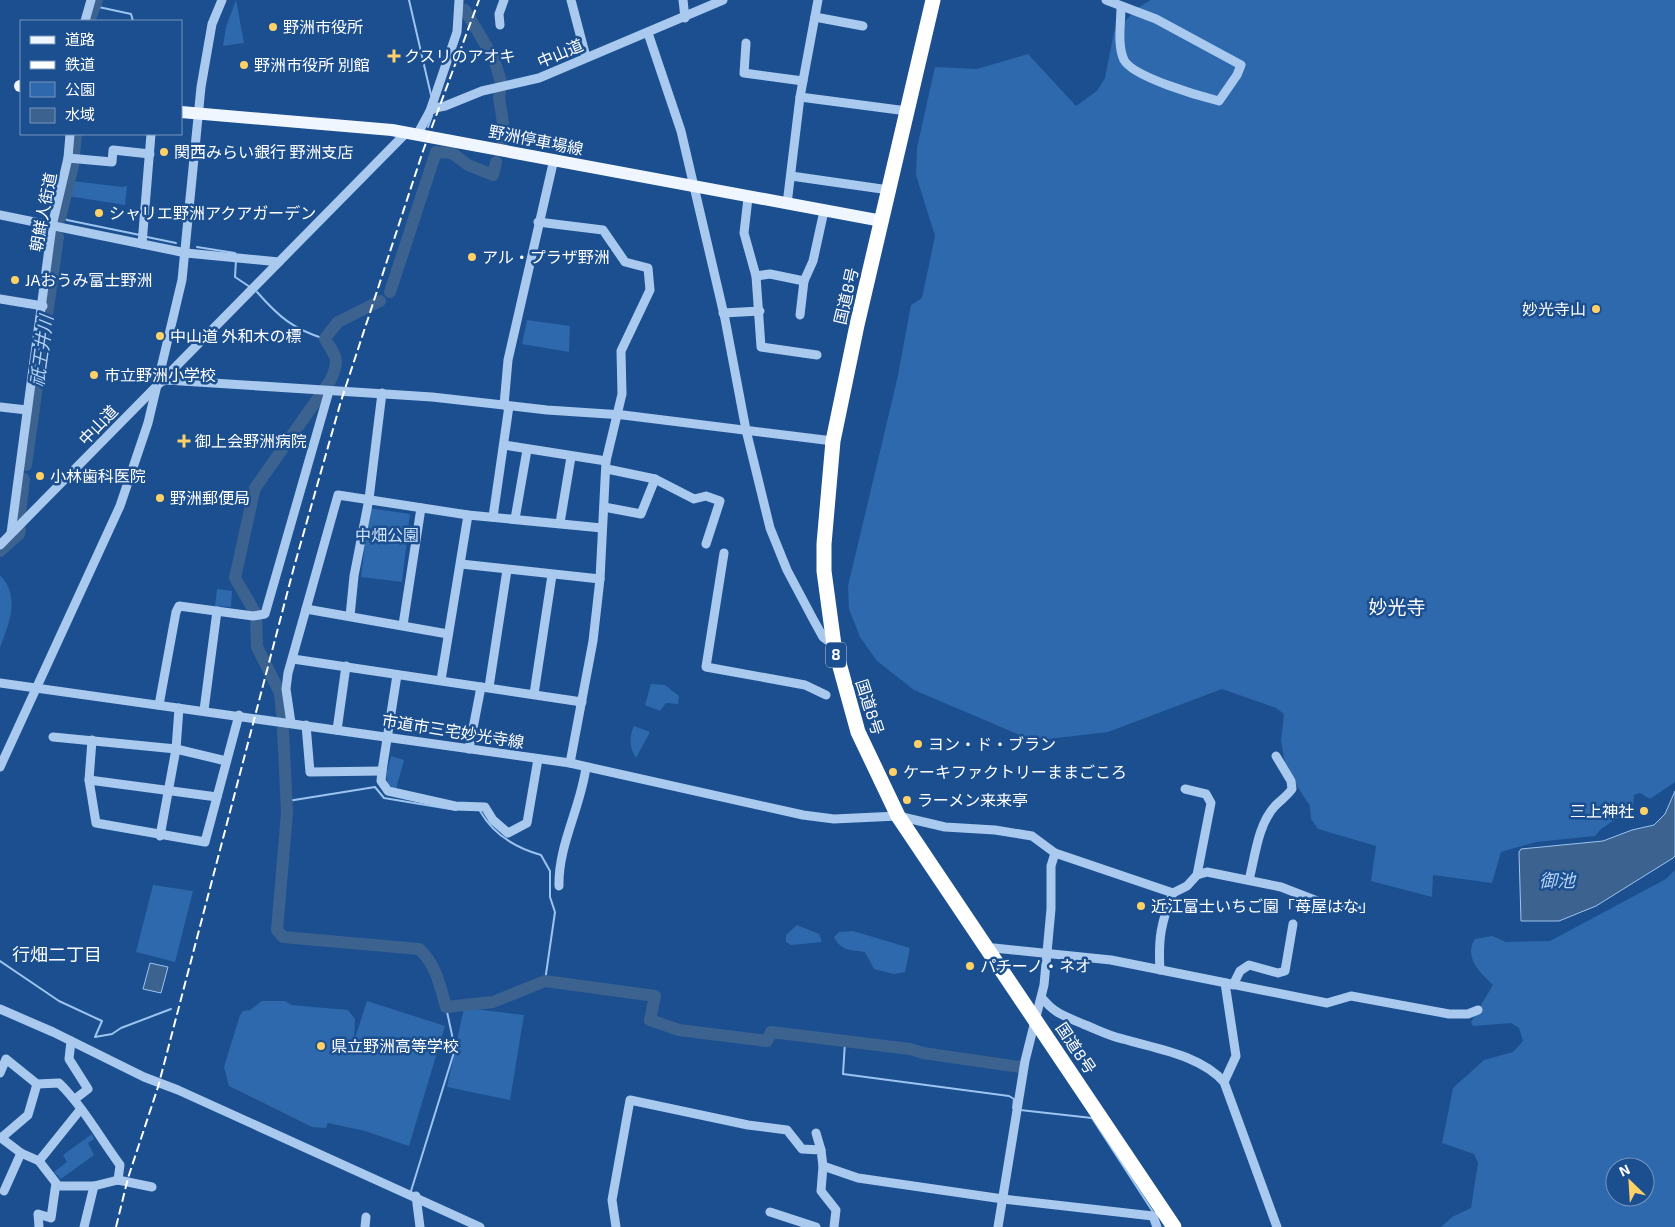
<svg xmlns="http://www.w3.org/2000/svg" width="1675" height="1227" viewBox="0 0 1675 1227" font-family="'Exo 2','Noto Sans JP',sans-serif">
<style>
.green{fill:#2e69ad;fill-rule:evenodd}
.water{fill:#3c6290;stroke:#9cc4f0}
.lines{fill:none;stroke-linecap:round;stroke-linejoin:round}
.stream{stroke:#9cc4f0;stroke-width:2}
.river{stroke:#3c6290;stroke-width:12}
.minor{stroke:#a9c9ee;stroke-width:9}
.major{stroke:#f0f6ff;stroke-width:12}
.highway{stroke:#fff;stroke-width:15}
.rail{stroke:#fff;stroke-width:2;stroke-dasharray:9 4;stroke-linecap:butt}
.poi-dot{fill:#ffd166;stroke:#1b4f8f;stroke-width:2}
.labels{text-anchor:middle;stroke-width:5;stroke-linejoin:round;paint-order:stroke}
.shield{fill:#1b4f8f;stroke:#bbcadd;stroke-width:1}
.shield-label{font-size:15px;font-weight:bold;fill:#fff}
.poi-label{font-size:16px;fill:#fff;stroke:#1b4f8f;text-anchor:start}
.street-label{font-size:16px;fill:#fff;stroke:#1b4f8f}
.park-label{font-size:16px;fill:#cfe3fa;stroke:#1b4f8f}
.water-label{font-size:18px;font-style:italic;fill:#b5d3f5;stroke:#1b4f8f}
.neighbourhood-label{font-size:18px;fill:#fff;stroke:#1b4f8f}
.quarter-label{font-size:19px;fill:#fff;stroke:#1b4f8f}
</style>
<rect width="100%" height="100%" fill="#1b4f8f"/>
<g class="green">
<path d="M 236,0 L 244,43 L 223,46 L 226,27 Z"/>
<path d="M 1151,0 L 1675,0 L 1675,782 L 1650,799 L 1640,793 L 1634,795 L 1633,807 L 1601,829 L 1595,836 L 1536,842 L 1501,852 L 1492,883 L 1433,875 L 1432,897 L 1371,881 L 1376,846 L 1318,829 L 1311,819 L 1310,806 L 1286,769 L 1281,741 L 1284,714 L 1276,708 L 1222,689 L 1108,732 L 1048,739 L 1022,736 L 914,690 L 877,661 L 860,637 L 849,609 L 848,586 L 897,380 L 911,305 L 922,298 L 935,236 L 916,175 L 917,148 L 935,67 L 977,69 L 1028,54 L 1076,106 L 1097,91 L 1105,78 L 1114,32 L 1139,7 Z"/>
<path d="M 73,181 L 122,187 L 127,186 L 125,205 L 68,196 Z"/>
<path d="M 527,320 L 570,326 L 569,352 L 522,344 Z"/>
<path d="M 369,508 L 410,514 L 402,582 L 361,577 Z"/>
<path d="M 0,575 C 21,597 9,623 0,648 Z"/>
<path d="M 217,589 L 232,591 L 231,607 L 215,606 Z"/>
<path d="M 651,684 L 665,685 L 679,696 L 678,704 L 666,703 L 660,711 L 645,705 Z"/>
<path d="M 634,726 L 650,732 L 636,758 C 629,747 629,737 634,726 Z"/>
<path d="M 391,756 L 404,760 L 396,789 L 388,785 L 386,775 Z"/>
<path d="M 1675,870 L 1675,1227 L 1441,1227 L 1452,1217 L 1471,1208 L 1478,1163 L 1474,1154 L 1442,1143 L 1453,1088 L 1484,1060 L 1513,1052 L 1523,1041 L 1519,1028 L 1511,1023 L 1473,1026 L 1471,1022 L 1493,985 C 1481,974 1463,957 1475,939 L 1492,936 L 1506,942 L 1550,941 L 1666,879 ZM 1615,1167 L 1645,1167 L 1645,1197 L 1615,1197 Z"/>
<path d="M 153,885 L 193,891 L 175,962 L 136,952 Z"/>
<path d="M 797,925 L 819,934 L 822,942 L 791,945 L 786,942 L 786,935 Z"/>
<path d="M 853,931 L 910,948 L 905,972 L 894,974 L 874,969 L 865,952 C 851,950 841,951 834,937 L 839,932 Z"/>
<path d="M 262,1001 L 285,1001 L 291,1005 L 348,1010 L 355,1019 L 354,1041 L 367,1001 L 445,1026 L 409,1146 L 365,1131 L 328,1123 L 326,1128 L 312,1127 L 229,1086 L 224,1067 L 240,1015 L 243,1011 L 250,1010 Z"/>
<path d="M 464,1008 L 524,1015 L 510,1100 L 447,1087 Z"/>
<path d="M 92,1134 L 94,1139 L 88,1143 L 94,1155 L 61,1179 L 54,1172 L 67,1162 L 63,1155 Z"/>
</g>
<g class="water">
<path d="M 1675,791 L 1675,856 L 1673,858 L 1596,906 L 1559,921 L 1521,921 L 1519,852 L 1521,849 L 1603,841 L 1632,830 L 1654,825 L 1665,814 Z"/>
<path d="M 150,963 L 168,967 L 161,993 L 143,989 Z"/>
</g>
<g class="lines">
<g class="stream">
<path d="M 409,0 L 431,95"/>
<path d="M 94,6 L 131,14 L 133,21"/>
<path d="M 428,127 L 432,116"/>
<path d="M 435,149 L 436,152"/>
<path d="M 60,216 L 67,220 L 140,235"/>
<path d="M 147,237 L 176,243"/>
<path d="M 197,247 L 235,253 L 236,255"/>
<path d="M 236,260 L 235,277 L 250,287"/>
<path d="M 257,292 C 279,317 293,329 325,339"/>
<path d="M 288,801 L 375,787 L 384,798 L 456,810"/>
<path d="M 480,811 C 493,834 516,848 541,855 L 550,871 L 550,897 L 555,912 L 545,981"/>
<path d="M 0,961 L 59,1001 L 102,1021 L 95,1037 L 112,1034 L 121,1028 L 171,1009"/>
<path d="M 845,1042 L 843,1074 L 1009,1096 L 1014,1099 L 1013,1108 L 1015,1109"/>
<path d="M 1020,1110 L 1092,1118 L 1153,1212"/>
<path d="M 411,1191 L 455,1049 L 446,1007"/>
</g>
<g class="river">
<path d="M 465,10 L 494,59 L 502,85"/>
<path d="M 89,21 L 97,0"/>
<path d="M 500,92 L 499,97 L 503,123 L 502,142"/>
<path d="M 60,218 L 73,166 L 76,134"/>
<path d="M 390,292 L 436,152 L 452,153 L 468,165 L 493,175 L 496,162"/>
<path d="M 26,465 L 58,237"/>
<path d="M 19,522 L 24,479"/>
<path d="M 0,551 L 19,534 L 20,530"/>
<path d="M 282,714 L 280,693 L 257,647 L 256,614 L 235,578 L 253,496 L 255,488 L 330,381 C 340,360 337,358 325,339 L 326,337 L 338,322 L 380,301"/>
<path d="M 283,730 L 287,813 L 277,930 L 283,937 L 419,949 C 436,964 440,986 446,1007 L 493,1002 L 545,981 L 655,996 L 650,1020 L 679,1030 L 767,1041 L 771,1032 L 910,1049 L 923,1053 L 1020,1067"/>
</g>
<g class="minor">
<path d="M 571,0 L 586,57"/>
<path d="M 683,0 L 685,18"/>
<path d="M 1106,0 L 1156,19 L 1241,65 L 1237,75 L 1219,101 C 1199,96 1133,77 1124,60 C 1117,45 1121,23 1121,7"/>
<path d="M 815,17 L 863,26"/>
<path d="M 85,21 L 91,0"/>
<path d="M 500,25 L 499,14 L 504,0"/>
<path d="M 648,33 L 681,131 L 725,319 L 746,430 L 770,528 L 787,570 L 813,619 L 823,637 L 834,645"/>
<path d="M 746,43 L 744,73 L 803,81"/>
<path d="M 800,97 L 907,111"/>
<path d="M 430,111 L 457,32 L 459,0"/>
<path d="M 417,135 L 430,111 L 435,108 L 445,106 L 482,91 L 539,78 L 723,0"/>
<path d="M 68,158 L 112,162 L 113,150 L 150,154"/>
<path d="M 791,176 L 889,190"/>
<path d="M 748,198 L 744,233 L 756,276 L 761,347 L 817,355"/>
<path d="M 787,204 L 800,97 L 818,0"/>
<path d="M 0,215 L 186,253 L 279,262"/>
<path d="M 538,222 L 603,230 L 625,262 L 648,268 L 650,290 L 621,351 L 622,394 L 606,461 L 600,579 L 593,641 L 570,763"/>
<path d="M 142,244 L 151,134"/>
<path d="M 756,276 L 770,274 L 804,281"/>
<path d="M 0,299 L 43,306"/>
<path d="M 723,313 L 760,311"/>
<path d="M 800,315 L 804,281 L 813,261 L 824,211"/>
<path d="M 158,383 L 166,380 L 432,397 L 547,410 L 623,415 L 833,441"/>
<path d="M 504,405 L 508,360 L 554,159"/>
<path d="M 0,407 L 27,410"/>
<path d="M 504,445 L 606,461"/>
<path d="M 607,469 L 655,479 L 694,499 L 706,496 L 720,501 L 706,544"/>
<path d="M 604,507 L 641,514 L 655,479"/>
<path d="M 493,517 L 509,406"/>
<path d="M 515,519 L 527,450"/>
<path d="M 560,523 L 571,457"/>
<path d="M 11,533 L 52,226 L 68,158 L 70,134"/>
<path d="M 0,545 L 406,133"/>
<path d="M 724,553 L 706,667 L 805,685 L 826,695"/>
<path d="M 461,564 L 600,579"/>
<path d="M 306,609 L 448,634"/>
<path d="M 350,616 L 354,576 L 369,499 L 382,393"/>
<path d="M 403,625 L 421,508"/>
<path d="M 293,659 L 582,702"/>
<path d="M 397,675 L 382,771 L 381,781 L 388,791 L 455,806 L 485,807 L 493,820 L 508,833 L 527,823 L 538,759"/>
<path d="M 441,680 L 468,515"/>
<path d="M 0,683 L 570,763 L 803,815 L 834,819 L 898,816 L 945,827 L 995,830 L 1032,836 L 1055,853 L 1173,893"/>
<path d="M 489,687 L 507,570"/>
<path d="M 534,694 L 552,575"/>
<path d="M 159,705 L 176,612 L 179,606 L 253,616 L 265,614 L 329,391"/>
<path d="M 204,710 L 217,611"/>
<path d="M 291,723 L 286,689 L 288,673 L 338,495 L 468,515 L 602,528"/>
<path d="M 306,725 L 310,772 L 382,771"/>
<path d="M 337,730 L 346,666"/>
<path d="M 53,737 L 176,749 L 226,761"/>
<path d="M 92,740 L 89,780 L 96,823 L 205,842 L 239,715"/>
<path d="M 469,749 L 481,687"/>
<path d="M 0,767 L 120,506 L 148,423 L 182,280 L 201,87 L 212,24 L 222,0"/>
<path d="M 89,780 L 217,797"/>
<path d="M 1185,789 L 1206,794 L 1211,803 L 1197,875"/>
<path d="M 160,836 L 176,749 L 179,708"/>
<path d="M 1249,880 C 1255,857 1258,824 1275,806 C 1281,800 1287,796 1292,789 L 1291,781 L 1276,756"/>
<path d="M 559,886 C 558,845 581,807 586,767"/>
<path d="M 989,950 L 994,948 L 1111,960 L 1327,1003 L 1351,996 L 1449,1014 L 1468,1014 L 1478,1010"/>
<path d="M 1160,970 C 1158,939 1161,922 1173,893 L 1187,886 L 1197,875 L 1207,872 L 1281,887 L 1325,904 L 1357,909"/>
<path d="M 1233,985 L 1240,971 L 1249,965 L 1278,973 L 1285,971 L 1293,924"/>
<path d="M 1042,998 C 1055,1014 1065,1016 1083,1024 C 1096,1029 1109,1036 1123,1039 C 1157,1049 1200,1055 1224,1082 L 1277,1227"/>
<path d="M 0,1009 L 53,1032 L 144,1077 L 178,1090 L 480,1227"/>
<path d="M 71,1041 L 69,1059 L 88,1089 L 75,1099"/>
<path d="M 0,1073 L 6,1059 L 37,1084 L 59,1083 C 81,1104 101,1139 120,1165 L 118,1180 L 152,1187"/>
<path d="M 1224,1082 L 1236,1056 L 1225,983"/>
<path d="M 816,1133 L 821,1150"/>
<path d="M 0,1137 L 21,1153 L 39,1161 L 56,1183 L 51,1218 L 38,1214 L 39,1227"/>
<path d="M 1,1138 L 28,1115 L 37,1084"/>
<path d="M 39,1161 L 80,1110"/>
<path d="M 823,1166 L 821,1191 L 836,1210 L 834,1227"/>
<path d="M 56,1186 L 94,1186"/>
<path d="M 4,1191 L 21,1153"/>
<path d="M 416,1196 L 420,1227"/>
<path d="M 770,1212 L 816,1227"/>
<path d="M 84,1227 L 94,1186 L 118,1180"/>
<path d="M 365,1227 L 366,1217"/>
<path d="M 616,1227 L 612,1200 L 630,1100 L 748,1125 L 787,1130 L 802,1149 L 821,1150 L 823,1166 L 858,1178 L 1003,1199 L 1153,1216 L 1157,1227"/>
<path d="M 998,1227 L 1025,1061 L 1044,985 L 1051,909 L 1051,866 L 1055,853"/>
</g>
<g class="major">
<path d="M 20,86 L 21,86"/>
<path d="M 181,112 L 392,130 L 882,221"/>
</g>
<path class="highway" d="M 933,0 L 857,325 L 833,441 L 824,544 L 824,571 L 834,645 L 858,732 L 898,816 L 1174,1227"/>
<path class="rail" d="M 116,1227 L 128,1178 L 158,1087 L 294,567 L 341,401 L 423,151 L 479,0"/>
</g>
<g class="poi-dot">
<circle cx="273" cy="27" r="5"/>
<path d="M391.5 48.5h5v5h5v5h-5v5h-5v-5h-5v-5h5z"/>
<circle cx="244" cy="65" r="5"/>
<circle cx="164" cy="152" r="5"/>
<circle cx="99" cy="213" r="5"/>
<circle cx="472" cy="257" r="5"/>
<circle cx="15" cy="280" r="5"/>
<circle cx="1596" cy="309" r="5"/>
<circle cx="160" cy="336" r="5"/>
<circle cx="94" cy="375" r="5"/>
<path d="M181.5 433.5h5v5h5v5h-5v5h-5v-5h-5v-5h5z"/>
<circle cx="40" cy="476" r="5"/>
<circle cx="160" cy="498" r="5"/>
<circle cx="918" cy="744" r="5"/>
<circle cx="893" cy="772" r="5"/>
<circle cx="907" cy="800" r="5"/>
<circle cx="1644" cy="811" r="5"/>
<circle cx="1141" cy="906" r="5"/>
<circle cx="970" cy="966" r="5"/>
<circle cx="321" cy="1046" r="5"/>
</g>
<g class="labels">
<rect class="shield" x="826" y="642.5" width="20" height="25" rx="4"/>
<g class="shield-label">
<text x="836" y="660">8</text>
</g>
<g class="poi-label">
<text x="283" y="33">野洲市役所</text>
<text x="404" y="62">クスリのアオキ</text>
<text x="254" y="71">野洲市役所 別館</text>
<text x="174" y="158">関西みらい銀行 野洲支店</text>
<text x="109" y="219">シャリエ野洲アクアガーデン</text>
<text x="482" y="263">アル・プラザ野洲</text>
<text x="25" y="286">JAおうみ富士野洲</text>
<text x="1586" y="315" text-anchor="end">妙光寺山</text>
<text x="170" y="342">中山道 外和木の標</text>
<text x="104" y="381">市立野洲小学校</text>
<text x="195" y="447">御上会野洲病院</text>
<text x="50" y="482">小林歯科医院</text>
<text x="170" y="504">野洲郵便局</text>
<text x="928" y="750">ヨン・ド・ブラン</text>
<text x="903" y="778">ケーキファクトリーままごころ</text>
<text x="917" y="806">ラーメン来来亭</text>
<text x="1634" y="817" text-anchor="end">三上神社</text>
<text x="1151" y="912">近江富士いちご園「苺屋はな」</text>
<text x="980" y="972">パチーノ・ネオ</text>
<text x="331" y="1052">県立野洲高等学校</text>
</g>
<g class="street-label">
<text transform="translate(560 53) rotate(-23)" y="6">中山道</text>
<text transform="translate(536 140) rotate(11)" y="6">野洲停車場線</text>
<text transform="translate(43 212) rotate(-79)" y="6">朝鮮人街道</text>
<text transform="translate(846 296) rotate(-77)" y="6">国道8号</text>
<text transform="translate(98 425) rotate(-46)" y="6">中山道</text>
<text transform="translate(870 707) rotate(72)" y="6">国道8号</text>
<text transform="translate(453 731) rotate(9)" y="6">市道市三宅妙光寺線</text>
<text transform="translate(1076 1048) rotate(56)" y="6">国道8号</text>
</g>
<g class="park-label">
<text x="387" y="541">中畑公園</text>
</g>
<g class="water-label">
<text transform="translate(42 351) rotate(-82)" y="6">祇王井川</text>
<text x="1557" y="887">御池</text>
</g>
<g class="neighbourhood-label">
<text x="57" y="961">行畑二丁目</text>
</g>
<g class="quarter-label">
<text x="1397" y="614">妙光寺</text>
</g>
</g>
<rect x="20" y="20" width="162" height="115" fill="#1b4f8f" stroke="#7695bc"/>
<rect x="30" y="36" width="25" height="8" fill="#f0f6ff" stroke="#7695bc"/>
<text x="65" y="45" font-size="15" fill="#ffffff">道路</text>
<rect x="30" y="61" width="25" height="8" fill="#ffffff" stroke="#7695bc"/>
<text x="65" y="70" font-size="15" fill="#ffffff">鉄道</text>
<rect x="30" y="82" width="25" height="15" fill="#2e69ad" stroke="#7695bc"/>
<text x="65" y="95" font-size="15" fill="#ffffff">公園</text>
<rect x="30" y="108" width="25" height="15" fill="#3c6290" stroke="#7695bc"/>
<text x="65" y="120" font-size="15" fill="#ffffff">水域</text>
<g transform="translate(1630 1182) rotate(335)"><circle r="24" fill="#1b4f8f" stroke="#7695bc"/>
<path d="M0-4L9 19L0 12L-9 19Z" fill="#ffd166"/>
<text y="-8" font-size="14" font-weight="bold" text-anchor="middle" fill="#ffffff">N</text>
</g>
</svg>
